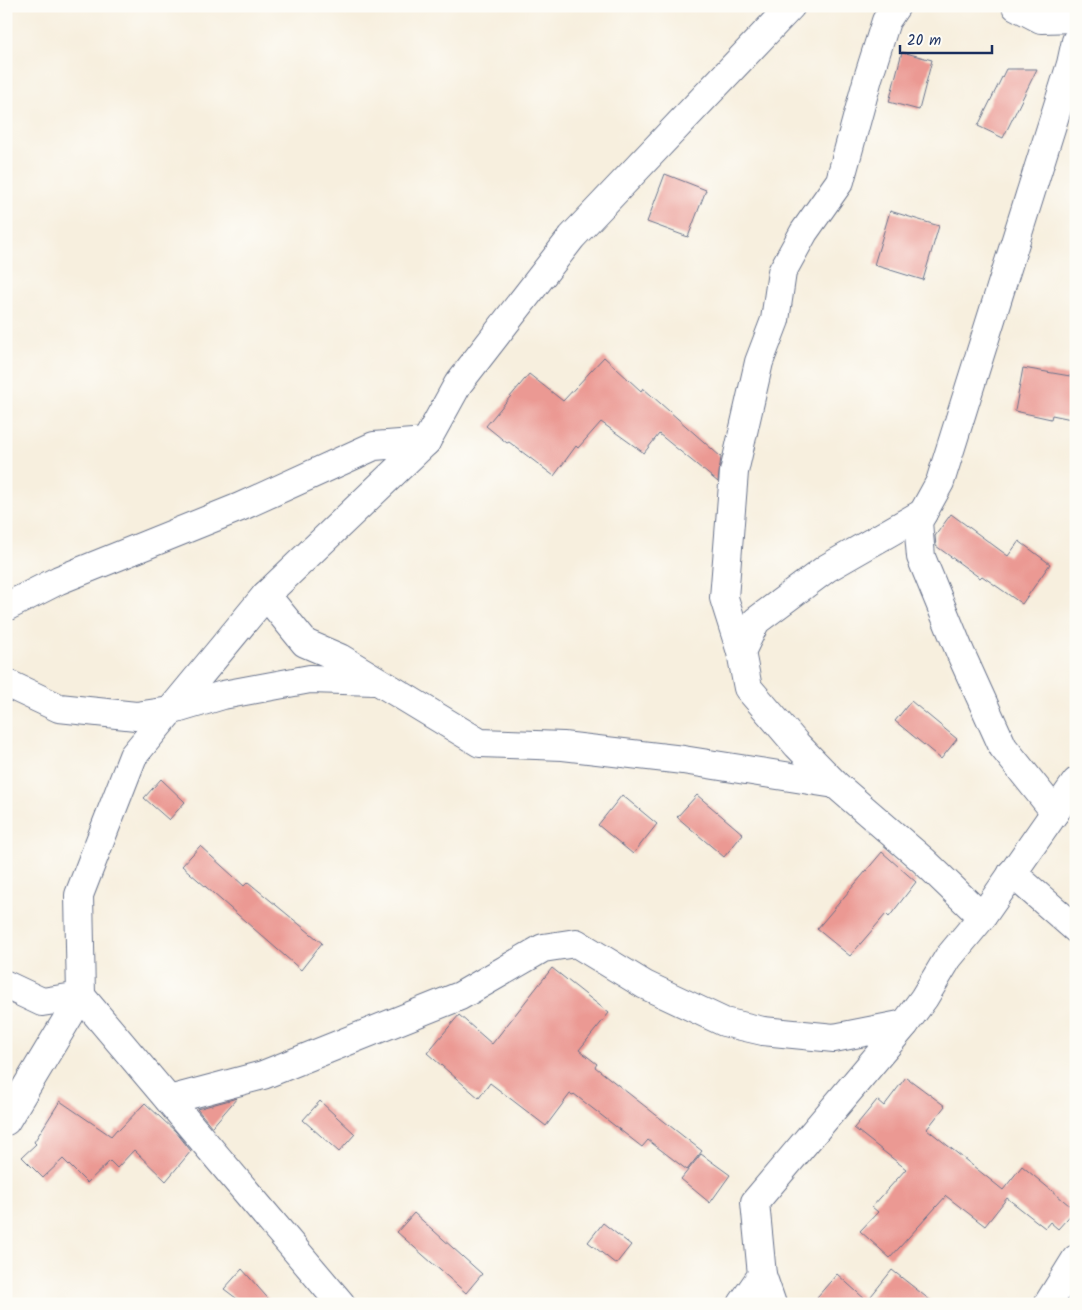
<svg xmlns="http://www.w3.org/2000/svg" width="1082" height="1310" viewBox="0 0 1082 1310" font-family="Kalam,sans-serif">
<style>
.building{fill:#eb9993}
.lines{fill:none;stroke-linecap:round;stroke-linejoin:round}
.street-casing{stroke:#68728b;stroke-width:30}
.street{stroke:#fff;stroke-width:28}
</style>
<rect width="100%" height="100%" fill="#fdfcf7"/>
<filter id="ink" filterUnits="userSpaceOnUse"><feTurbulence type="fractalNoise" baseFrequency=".02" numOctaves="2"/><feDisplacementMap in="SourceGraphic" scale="10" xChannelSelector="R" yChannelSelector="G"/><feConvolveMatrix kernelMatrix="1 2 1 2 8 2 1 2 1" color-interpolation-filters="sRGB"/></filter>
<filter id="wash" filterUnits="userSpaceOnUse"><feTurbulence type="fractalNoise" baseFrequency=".0096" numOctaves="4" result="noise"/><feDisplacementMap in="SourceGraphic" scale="20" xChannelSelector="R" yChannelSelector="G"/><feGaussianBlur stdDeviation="1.12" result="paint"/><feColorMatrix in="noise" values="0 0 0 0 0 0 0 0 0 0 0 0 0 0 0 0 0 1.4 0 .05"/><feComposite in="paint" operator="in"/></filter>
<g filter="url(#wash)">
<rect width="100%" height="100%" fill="#f7efde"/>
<g id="blocks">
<g class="building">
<path d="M 902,52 L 932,60 L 919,110 L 889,102 Z"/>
<path d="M 1006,69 L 1037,69 L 1003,138 L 978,126 Z"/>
<path d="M 665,174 L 706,190 L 688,237 L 647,222 Z"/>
<path d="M 890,211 L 939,226 L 923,280 L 874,265 Z"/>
<path d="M 604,357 L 641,391 L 643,388 L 721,457 L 718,482 L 659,434 L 644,453 L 601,422 L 578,448 L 576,446 L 554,476 L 509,442 L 507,443 L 486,426 L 529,374 L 563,401 Z"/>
<path d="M 1023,368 L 1076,377 L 1076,420 L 1052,415 L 1051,419 L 1015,411 Z"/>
<path d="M 951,514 L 1008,556 L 1019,541 L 1050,564 L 1022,604 L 982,576 L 980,578 L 936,546 L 935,536 Z"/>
<path d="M 911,701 L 957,739 L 941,759 L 895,721 Z"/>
<path d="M 161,779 L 185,802 L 169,820 L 144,798 Z"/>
<path d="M 622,795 L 657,824 L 633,854 L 598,825 Z"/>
<path d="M 697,795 L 743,834 L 724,857 L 677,817 Z"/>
<path d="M 200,846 L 244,886 L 248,882 L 322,943 L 301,970 L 182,866 Z"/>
<path d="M 882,852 L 916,882 L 889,917 L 886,914 L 850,956 L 817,929 Z"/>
<path d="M 552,968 L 609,1013 L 579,1050 L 597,1064 L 595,1067 L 702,1151 L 687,1170 L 648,1140 L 642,1147 L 574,1094 L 573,1095 L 570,1094 L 546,1126 L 490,1083 L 479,1098 L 427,1053 L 459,1015 L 492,1044 Z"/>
<path d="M 906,1077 L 945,1106 L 927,1129 L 1003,1190 L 1022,1166 L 1075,1210 L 1058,1229 L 1050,1222 L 1045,1228 L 1007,1198 L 985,1226 L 946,1196 L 890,1258 L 860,1231 L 878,1212 L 872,1207 L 906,1169 L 854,1128 L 877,1100 L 884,1106 Z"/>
<path d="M 237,1098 L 212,1127 L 197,1109 Z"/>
<path d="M 60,1101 L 111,1136 L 117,1129 L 119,1130 L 145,1103 L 176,1132 L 191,1151 L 166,1181 L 134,1150 L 117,1168 L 110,1161 L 87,1183 L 63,1159 L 43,1178 L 22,1157 L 36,1144 L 34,1142 Z"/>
<path d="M 320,1101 L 355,1134 L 339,1152 L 303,1120 Z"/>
<path d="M 701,1154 L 730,1175 L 710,1203 L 681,1179 Z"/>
<path d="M 414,1213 L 482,1274 L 466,1293 L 397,1232 Z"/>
<path d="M 603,1223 L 631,1245 L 616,1264 L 588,1242 Z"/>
<path d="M 242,1269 L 273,1304 L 244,1304 L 224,1289 Z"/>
<path d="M 892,1270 L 935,1304 L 811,1304 L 837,1274 L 867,1301 Z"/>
</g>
</g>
</g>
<g filter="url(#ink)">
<use href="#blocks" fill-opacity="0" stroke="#68728b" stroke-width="1"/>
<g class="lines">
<defs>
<g id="street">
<path d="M 896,6 L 886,21 L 868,78 L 840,181 L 804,232 L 782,272 L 775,320 L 759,362 L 734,472 L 724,598 L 741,652 L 748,688 L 797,745 L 835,784 L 924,861 L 982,917"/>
<path d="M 1016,6 L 1041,19 L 1076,18"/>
<path d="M 266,595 L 305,643 L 340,658 L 480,743 L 563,746 L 683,760 L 835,784"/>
<path d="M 6,607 L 59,580 L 240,507 L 374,446 L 426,442"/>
<path d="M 741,652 L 756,621 L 827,568 L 923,513"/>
<path d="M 6,683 L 59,708 L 136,716 L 170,711 L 223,695 L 310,679 L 375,681"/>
<path d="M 1055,812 L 1003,747 L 960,652 L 921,557 L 918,522 L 940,482 L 1071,64 L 1076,41"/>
<path d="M 1012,873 L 1076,929"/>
<path d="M 6,985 L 42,1002 L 81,996 L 341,1304"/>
<path d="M 169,1100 L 263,1075 L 460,996 L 543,948 L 576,943 L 645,985 L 724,1022 L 763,1031 L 834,1038 L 905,1024"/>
<path d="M 6,1121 L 81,996 L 79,895 L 133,756 L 266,595 L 426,442 L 458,384 L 572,237 L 791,6"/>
<path d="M 762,1275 L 772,1304"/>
<path d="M 742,1304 L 762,1275 L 755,1202 L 905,1024 L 924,998 L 948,958 L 982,917 L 1076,782"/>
<path d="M 1048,1304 L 1076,1259"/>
</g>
</defs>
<use href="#street" class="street-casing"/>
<use href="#street" class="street"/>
</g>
</g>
<rect width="1082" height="1310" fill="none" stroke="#fdfcf7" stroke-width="25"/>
<path d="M900 45v8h92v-8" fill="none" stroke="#1b2f5e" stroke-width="2.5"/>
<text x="907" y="45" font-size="15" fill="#1b2f5e" stroke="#fdfcf7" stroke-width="4" paint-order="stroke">20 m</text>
</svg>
